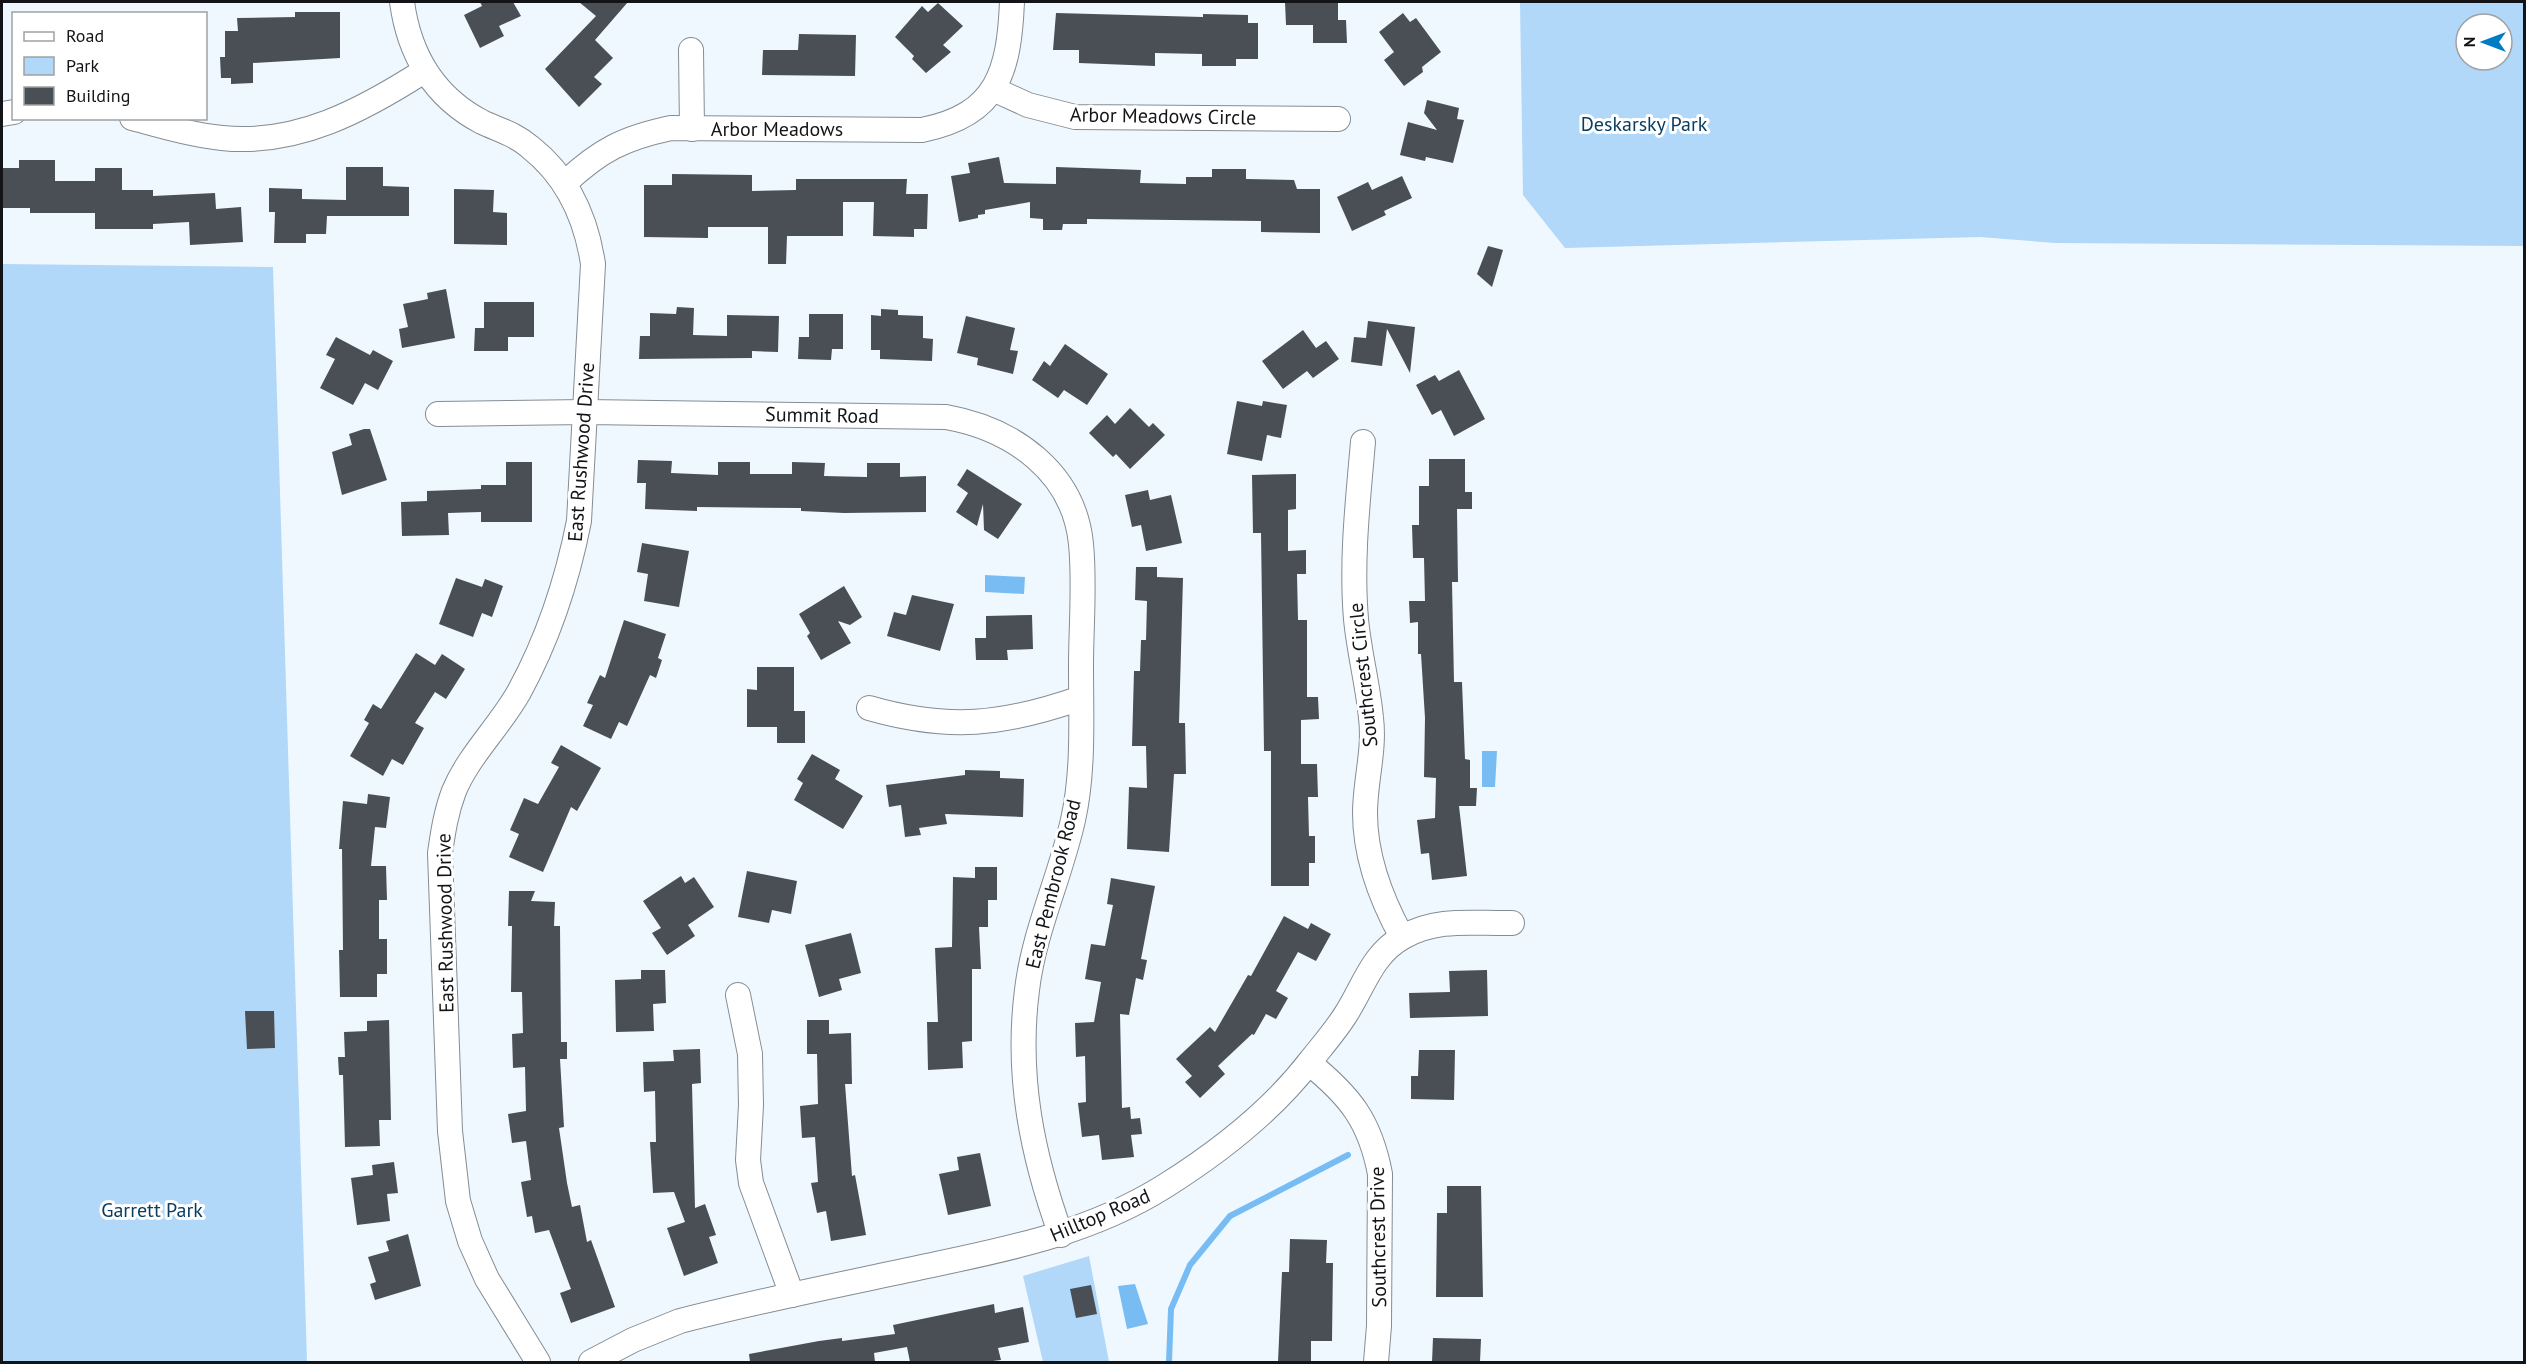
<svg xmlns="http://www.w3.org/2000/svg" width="2526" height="1364" viewBox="0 0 2526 1364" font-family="'PT Sans',sans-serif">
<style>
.green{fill:#b1d7f9;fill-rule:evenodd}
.water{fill:#78bcf4}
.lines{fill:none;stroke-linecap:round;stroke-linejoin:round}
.stream{stroke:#78bcf4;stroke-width:6}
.building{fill:#494f55}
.street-casing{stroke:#858d93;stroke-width:26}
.street{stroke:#fff;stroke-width:24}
.labels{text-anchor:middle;stroke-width:6;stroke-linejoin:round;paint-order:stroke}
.street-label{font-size:20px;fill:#121417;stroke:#fff}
.park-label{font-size:20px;fill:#093e62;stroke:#fff}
</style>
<rect width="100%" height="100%" fill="#f0f8ff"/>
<g class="green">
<path d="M 1520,2 L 2524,2 L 2524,246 L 2055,243 L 1980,237 L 1565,248 L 1523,195 ZM 2466,24 L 2502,24 L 2502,60 L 2466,60 Z"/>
<path d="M 2,264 L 273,267 L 307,1362 L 2,1362 Z"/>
<path d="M 1089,1256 L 1109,1362 L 1043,1362 L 1023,1276 Z"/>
</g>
<g class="water">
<path d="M 985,575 L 1025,577 L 1024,594 L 985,592 Z"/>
<path d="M 1482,751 L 1497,751 L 1495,787 L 1482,787 Z"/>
<path d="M 1135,1284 L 1148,1324 L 1127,1329 L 1118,1286 Z"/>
</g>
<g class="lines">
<path class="stream" d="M 1169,1362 L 1171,1309 L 1190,1265 L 1230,1216 L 1348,1155"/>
</g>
<g class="building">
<path d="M 480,2 L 513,2 L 521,16 L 499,26 L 504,36 L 480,48 L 464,15 L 482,6 Z"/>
<path d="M 579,2 L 628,2 L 595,40 L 613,58 L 594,77 L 602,84 L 579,107 L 545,69 L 596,16 Z"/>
<path d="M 1285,2 L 1338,2 L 1338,20 L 1346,20 L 1347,43 L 1313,43 L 1313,25 L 1286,25 Z"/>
<path d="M 938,3 L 963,26 L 943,45 L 951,52 L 926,73 L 912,59 L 914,56 L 895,37 L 922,6 L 928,12 Z"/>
<path d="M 295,12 L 340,12 L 340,58 L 253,63 L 253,83 L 231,84 L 231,78 L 221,78 L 220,57 L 225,57 L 225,31 L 238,31 L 237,18 L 295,17 Z"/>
<path d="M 1056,13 L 1203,17 L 1203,14 L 1248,15 L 1248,23 L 1258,23 L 1258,59 L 1236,59 L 1236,66 L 1202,66 L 1202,54 L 1155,53 L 1155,66 L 1079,63 L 1079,50 L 1053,50 Z"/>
<path d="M 1403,13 L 1410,22 L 1416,18 L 1441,52 L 1422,67 L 1423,72 L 1404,86 L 1384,60 L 1394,52 L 1379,32 Z"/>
<path d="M 799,34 L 856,35 L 855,76 L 762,75 L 763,50 L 798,50 Z"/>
<path d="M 1427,100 L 1459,108 L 1457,119 L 1464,120 L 1453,163 L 1426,157 L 1425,161 L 1400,155 L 1408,122 L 1437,130 L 1424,113 Z"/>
<path d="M 999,157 L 1004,183 L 1056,184 L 1056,167 L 1141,170 L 1140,183 L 1186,184 L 1186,177 L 1212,177 L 1212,169 L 1246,169 L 1246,179 L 1294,180 L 1297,189 L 1320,189 L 1320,233 L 1261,232 L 1261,221 L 1087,219 L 1087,224 L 1063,224 L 1062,230 L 1043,230 L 1043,219 L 1030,218 L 1030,202 L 985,210 L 985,214 L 978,215 L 978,218 L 959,222 L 951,176 L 970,173 L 968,163 Z"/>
<path d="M 19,160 L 55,160 L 55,181 L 95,181 L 95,168 L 122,168 L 122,190 L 153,190 L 153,196 L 215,193 L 216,209 L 241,207 L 243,242 L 190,245 L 189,222 L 153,224 L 153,229 L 95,229 L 95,213 L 30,213 L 30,208 L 2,208 L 2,168 L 19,168 Z"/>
<path d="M 346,167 L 383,167 L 383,186 L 409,187 L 409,216 L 327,216 L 326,234 L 306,234 L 306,243 L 274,243 L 275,212 L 269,212 L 269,188 L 302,189 L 302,199 L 346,200 Z"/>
<path d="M 672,174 L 752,175 L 752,191 L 796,190 L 796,179 L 907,179 L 906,194 L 928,194 L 927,229 L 914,229 L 914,237 L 873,236 L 874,202 L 843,202 L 843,236 L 787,236 L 786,264 L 768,264 L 768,227 L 708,227 L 708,238 L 644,237 L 644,185 L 672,185 Z"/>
<path d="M 1402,176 L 1412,198 L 1384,211 L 1386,215 L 1352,231 L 1337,197 L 1368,182 L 1372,190 Z"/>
<path d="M 454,189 L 494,190 L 493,212 L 507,213 L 507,245 L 454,244 Z"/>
<path d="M 1488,246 L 1503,250 L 1492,287 L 1477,274 Z"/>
<path d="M 446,289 L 455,338 L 402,348 L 399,329 L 408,327 L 403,304 L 428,299 L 427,293 Z"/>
<path d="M 484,302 L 534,302 L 534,337 L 508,337 L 508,351 L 474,351 L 475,328 L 484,328 Z"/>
<path d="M 677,307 L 694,308 L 693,335 L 727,336 L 727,315 L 779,316 L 778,352 L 752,351 L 752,358 L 639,359 L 640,336 L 650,336 L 650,313 L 676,314 Z"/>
<path d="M 881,309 L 898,310 L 898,315 L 923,316 L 923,338 L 933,339 L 932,361 L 880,359 L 880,350 L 871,350 L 871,315 L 881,316 Z"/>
<path d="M 809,314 L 843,314 L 843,349 L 832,349 L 831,360 L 798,359 L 799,337 L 809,337 Z"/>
<path d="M 966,316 L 1015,328 L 1010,350 L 1018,351 L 1013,374 L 977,365 L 978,358 L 957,353 Z"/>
<path d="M 1368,321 L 1415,327 L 1410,373 L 1387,329 L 1382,366 L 1351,362 L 1354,337 L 1366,338 Z"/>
<path d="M 1303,330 L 1316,348 L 1326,341 L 1339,359 L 1313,378 L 1307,371 L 1283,389 L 1262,361 Z"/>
<path d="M 336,337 L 370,355 L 373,350 L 393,361 L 378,390 L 365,383 L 353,405 L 320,388 L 335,359 L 326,355 Z"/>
<path d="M 1065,344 L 1108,374 L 1087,405 L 1064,390 L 1058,398 L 1032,380 L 1044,361 L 1050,366 Z"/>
<path d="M 1459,370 L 1485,419 L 1454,436 L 1441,410 L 1432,415 L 1416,385 L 1435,375 L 1439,381 Z"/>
<path d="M 1237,401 L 1262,406 L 1263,401 L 1287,405 L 1281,438 L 1267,435 L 1262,461 L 1227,454 Z"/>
<path d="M 1130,408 L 1149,427 L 1153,423 L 1165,435 L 1130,469 L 1116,454 L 1113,457 L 1089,433 L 1107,415 L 1115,424 Z"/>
<path d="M 364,429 L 370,429 L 387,480 L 342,495 L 332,452 L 352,445 L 349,434 Z"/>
<path d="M 1429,459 L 1465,459 L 1465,492 L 1472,492 L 1472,509 L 1457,509 L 1458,582 L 1452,582 L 1454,682 L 1462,682 L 1465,759 L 1470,760 L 1470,788 L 1477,788 L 1476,806 L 1459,806 L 1467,876 L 1432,880 L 1429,853 L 1421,854 L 1417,820 L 1435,818 L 1436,778 L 1424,777 L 1425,718 L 1421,654 L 1418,654 L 1418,622 L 1410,623 L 1409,601 L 1425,601 L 1424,558 L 1413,558 L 1412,525 L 1419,525 L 1419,486 L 1429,486 Z"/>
<path d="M 638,460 L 672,461 L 671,473 L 718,475 L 718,462 L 750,462 L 750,474 L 792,474 L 792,462 L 825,463 L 824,476 L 867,477 L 867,463 L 900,463 L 900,477 L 926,476 L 926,512 L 844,513 L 801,511 L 801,508 L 697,507 L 697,511 L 645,509 L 646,483 L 637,483 Z"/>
<path d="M 506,462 L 532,462 L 532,522 L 481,522 L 481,512 L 448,513 L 449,535 L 402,536 L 401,502 L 427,501 L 427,491 L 481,489 L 481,485 L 506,485 Z"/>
<path d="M 967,469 L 1022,504 L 998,539 L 984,530 L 983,504 L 977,526 L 956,512 L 968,493 L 957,485 Z"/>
<path d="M 1296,474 L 1296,509 L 1288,510 L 1288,551 L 1306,550 L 1306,574 L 1297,574 L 1298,620 L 1307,620 L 1307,697 L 1318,697 L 1319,719 L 1301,720 L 1301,764 L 1317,764 L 1318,797 L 1308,797 L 1309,836 L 1315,836 L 1315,863 L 1309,863 L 1309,886 L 1271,886 L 1271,751 L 1264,751 L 1261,533 L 1253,533 L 1252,475 Z"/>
<path d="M 1148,490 L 1150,500 L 1171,495 L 1182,543 L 1146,551 L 1141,525 L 1132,527 L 1125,495 Z"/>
<path d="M 642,543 L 689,551 L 679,607 L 644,601 L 648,574 L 637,572 Z"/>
<path d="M 1136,567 L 1157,567 L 1157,577 L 1183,578 L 1179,723 L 1185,723 L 1186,774 L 1174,774 L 1169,852 L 1127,849 L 1129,787 L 1147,788 L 1146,746 L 1132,746 L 1134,671 L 1140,671 L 1141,640 L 1146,640 L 1147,601 L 1135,600 Z"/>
<path d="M 456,578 L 482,587 L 485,579 L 503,586 L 492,617 L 482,613 L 473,637 L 439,624 Z"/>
<path d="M 844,586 L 862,617 L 850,625 L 838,621 L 851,643 L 821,660 L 807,636 L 810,633 L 799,614 Z"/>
<path d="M 912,595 L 954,604 L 940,651 L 887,636 L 894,612 L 906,615 Z"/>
<path d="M 1032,615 L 1033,649 L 1007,650 L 1008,660 L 976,660 L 975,638 L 986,638 L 986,616 Z"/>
<path d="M 624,620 L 666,634 L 658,658 L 662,660 L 656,678 L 650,675 L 627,726 L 619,722 L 611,739 L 583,726 L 593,705 L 587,703 L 600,675 L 605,678 Z"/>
<path d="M 416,653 L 435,665 L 442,654 L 465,669 L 446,699 L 435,692 L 415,723 L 424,728 L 403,765 L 392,759 L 383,776 L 350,756 L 369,723 L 364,720 L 373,704 L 381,709 Z"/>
<path d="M 757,667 L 794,667 L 794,711 L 805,711 L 805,743 L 777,743 L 777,727 L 747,727 L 747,689 L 757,690 Z"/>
<path d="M 561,745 L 601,768 L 577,811 L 571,807 L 543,872 L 509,857 L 519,834 L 510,830 L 524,798 L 538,804 L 559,767 L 551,763 Z"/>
<path d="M 812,754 L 840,770 L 835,779 L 863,796 L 843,829 L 794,800 L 803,783 L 797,779 Z"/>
<path d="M 965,770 L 1000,771 L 1000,778 L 1024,779 L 1023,817 L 945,814 L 947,824 L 919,828 L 921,835 L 905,837 L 901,805 L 889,807 L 886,785 L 965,775 Z"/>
<path d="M 368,794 L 390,797 L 386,828 L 375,827 L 371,866 L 386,866 L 387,900 L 379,900 L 379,939 L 387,939 L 387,974 L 377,974 L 377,997 L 340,997 L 339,950 L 343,950 L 342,849 L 339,849 L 343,801 L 367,804 Z"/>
<path d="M 975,867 L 997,867 L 997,900 L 988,900 L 988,927 L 979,927 L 981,969 L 972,969 L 972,1041 L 962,1042 L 963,1068 L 928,1070 L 927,1022 L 938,1022 L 935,948 L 952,947 L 953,877 L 975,878 Z"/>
<path d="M 747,871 L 797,881 L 791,914 L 772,910 L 769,923 L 738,917 Z"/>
<path d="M 681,876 L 685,883 L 694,877 L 714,907 L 688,925 L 695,936 L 667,955 L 652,933 L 661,928 L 643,901 Z"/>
<path d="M 1111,878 L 1155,886 L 1141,959 L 1147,960 L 1143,980 L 1136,978 L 1129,1015 L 1120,1014 L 1122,1108 L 1130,1107 L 1131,1119 L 1140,1118 L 1142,1134 L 1131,1135 L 1134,1157 L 1102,1160 L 1099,1135 L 1082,1137 L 1078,1103 L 1086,1102 L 1085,1056 L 1076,1057 L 1075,1023 L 1094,1022 L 1101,982 L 1085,979 L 1091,944 L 1105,946 L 1113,905 L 1107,904 Z"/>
<path d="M 509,891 L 535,891 L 531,901 L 555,902 L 554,926 L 560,926 L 561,1042 L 567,1042 L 567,1059 L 560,1059 L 564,1127 L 559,1128 L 567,1183 L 572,1207 L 580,1205 L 587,1242 L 591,1240 L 615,1307 L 571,1323 L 560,1293 L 571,1289 L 549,1230 L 535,1233 L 532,1216 L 527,1217 L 521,1182 L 531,1180 L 526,1141 L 512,1143 L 508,1114 L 526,1111 L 525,1067 L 513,1068 L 512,1034 L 523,1033 L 522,992 L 511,992 L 512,926 L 508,926 Z"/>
<path d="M 1284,916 L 1308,929 L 1311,923 L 1331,934 L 1316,961 L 1298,952 L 1276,991 L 1288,998 L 1276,1019 L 1266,1014 L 1254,1035 L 1252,1034 L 1218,1066 L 1225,1074 L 1200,1098 L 1185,1082 L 1192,1076 L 1176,1059 L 1210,1027 L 1215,1032 L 1248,975 L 1251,976 Z"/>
<path d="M 851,933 L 861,973 L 839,979 L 842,990 L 819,997 L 805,945 Z"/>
<path d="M 641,970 L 665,970 L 666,1003 L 653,1004 L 654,1031 L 616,1032 L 615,980 L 641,979 Z"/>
<path d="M 1487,970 L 1488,1016 L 1410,1018 L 1409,993 L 1450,992 L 1449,971 Z"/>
<path d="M 245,1011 L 274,1011 L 275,1048 L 247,1049 Z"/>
<path d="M 389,1020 L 391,1120 L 379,1120 L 380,1146 L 345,1147 L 343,1075 L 339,1075 L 338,1057 L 345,1057 L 344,1032 L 367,1031 L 367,1021 Z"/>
<path d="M 807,1020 L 829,1020 L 829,1034 L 851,1033 L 852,1084 L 845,1084 L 852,1176 L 855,1175 L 866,1235 L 831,1241 L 826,1211 L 817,1213 L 811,1183 L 818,1182 L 815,1137 L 802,1138 L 800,1106 L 818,1104 L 817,1054 L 807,1054 Z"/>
<path d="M 700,1049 L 701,1083 L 692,1084 L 695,1208 L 705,1204 L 716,1235 L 709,1237 L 718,1263 L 684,1276 L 667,1228 L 685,1222 L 674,1192 L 653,1193 L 650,1142 L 656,1142 L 655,1091 L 644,1092 L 643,1062 L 674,1061 L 673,1050 Z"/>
<path d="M 1419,1050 L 1455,1050 L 1454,1100 L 1411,1099 L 1411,1076 L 1418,1076 Z"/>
<path d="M 980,1153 L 991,1206 L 948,1215 L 939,1174 L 959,1170 L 957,1157 Z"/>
<path d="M 394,1162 L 398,1193 L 387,1194 L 390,1221 L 357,1225 L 351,1178 L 373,1175 L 372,1165 Z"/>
<path d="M 1447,1186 L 1481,1186 L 1483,1297 L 1436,1297 L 1437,1213 L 1447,1213 Z"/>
<path d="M 408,1234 L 421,1286 L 375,1300 L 370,1284 L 376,1282 L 368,1257 L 389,1251 L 386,1241 Z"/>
<path d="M 1290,1239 L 1327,1240 L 1326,1263 L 1333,1263 L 1332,1341 L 1311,1341 L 1311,1362 L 1278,1362 L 1282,1272 L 1289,1272 Z"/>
<path d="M 1091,1285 L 1097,1314 L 1076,1318 L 1070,1289 Z"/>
<path d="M 994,1304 L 995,1313 L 1023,1307 L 1029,1342 L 998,1348 L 1001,1360 L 985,1362 L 910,1362 L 907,1347 L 874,1353 L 875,1362 L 750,1362 L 749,1354 L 819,1341 L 842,1338 L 842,1341 L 895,1334 L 893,1325 Z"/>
<path d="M 1433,1338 L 1481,1339 L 1480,1362 L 1432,1362 Z"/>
</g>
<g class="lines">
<defs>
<g id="street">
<path d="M 402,2 C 409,54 434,97 482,122 C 499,130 515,134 530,147 C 568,177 586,217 593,264 L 579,521 C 567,582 549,637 519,692 C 500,726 469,755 454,791 C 446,812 443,832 440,853 L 450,1131 L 458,1201 L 470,1241 L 487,1279 L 538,1362"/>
<path d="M 691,50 L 692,129"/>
<path d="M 993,89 L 1028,105 L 1075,117 L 1338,119"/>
<path d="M 2,114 L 14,112"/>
<path d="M 132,118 C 162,126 192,135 222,138 C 297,146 363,110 424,71"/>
<path d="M 565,183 C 600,150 624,138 671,128 L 922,130 C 998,115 1009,71 1012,2"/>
<path d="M 438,414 L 586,412 L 946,417 C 1013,429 1074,472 1081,544 C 1085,584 1081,626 1081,666 C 1081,717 1084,771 1073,820 C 1060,878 1034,931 1027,990 C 1016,1076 1032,1155 1061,1235"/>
<path d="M 1363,442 C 1358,500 1351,560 1356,619 C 1359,652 1368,685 1371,718 C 1375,750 1365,781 1365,813 C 1365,858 1381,899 1402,937"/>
<path d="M 869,708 C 949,731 1003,725 1081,698"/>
<path d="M 738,995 L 750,1054 L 751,1105 L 748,1160 L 751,1183 L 792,1295"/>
<path d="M 1309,1063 C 1350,1096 1370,1121 1380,1174 L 1379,1326 L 1376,1362"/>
<path d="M 591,1362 L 633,1340 L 680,1321 C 761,1300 844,1284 927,1266 C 1009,1249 1092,1232 1165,1186 C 1219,1152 1272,1111 1311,1060 C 1323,1045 1336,1030 1346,1014 C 1364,986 1372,954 1403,937 C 1438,917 1474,924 1512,923"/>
</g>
</defs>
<use href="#street" class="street-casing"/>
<use href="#street" class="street"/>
</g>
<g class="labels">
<g class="street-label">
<text transform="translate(1163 116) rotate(1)" y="7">Arbor Meadows Circle</text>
<text x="777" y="136">Arbor Meadows</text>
<text transform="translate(822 415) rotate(1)" y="7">Summit Road</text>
<text transform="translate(581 452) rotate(-86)" y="7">East Rushwood Drive</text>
<text transform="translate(1363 675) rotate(-96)" y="7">Southcrest Circle</text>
<text transform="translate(1053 884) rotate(-76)" y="7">East Pembrook Road</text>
<text transform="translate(445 923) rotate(-91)" y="7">East Rushwood Drive</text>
<text transform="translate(1100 1215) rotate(-23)" y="7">Hilltop Road</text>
<text transform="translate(1378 1237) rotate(-91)" y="7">Southcrest Drive</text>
</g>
<g class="park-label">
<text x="1644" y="131">Deskarsky Park</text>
<text x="152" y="1217">Garrett Park</text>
</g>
</g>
<rect width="2526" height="1364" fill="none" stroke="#121417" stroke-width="6"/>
<rect x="12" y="12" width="195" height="108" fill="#ffffff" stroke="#a0a1a2" stroke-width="1.5"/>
<rect x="24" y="32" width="30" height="9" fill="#ffffff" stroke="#a0a1a2" stroke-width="1.5"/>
<text x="66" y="42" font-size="18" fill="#121417">Road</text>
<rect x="24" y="57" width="30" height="18" fill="#b1d7f9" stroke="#a0a1a2" stroke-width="1.5"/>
<text x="66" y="72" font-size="18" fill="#121417">Park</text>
<rect x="24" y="87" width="30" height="18" fill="#494f55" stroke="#a0a1a2" stroke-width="1.5"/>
<text x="66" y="102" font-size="18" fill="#121417">Building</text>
<g transform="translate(2484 42) rotate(270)"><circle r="28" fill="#ffffff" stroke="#a0a1a2" stroke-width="1.5"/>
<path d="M0-4.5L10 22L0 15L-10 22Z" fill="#007cc5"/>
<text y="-9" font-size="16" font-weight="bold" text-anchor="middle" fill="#121417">N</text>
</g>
</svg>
